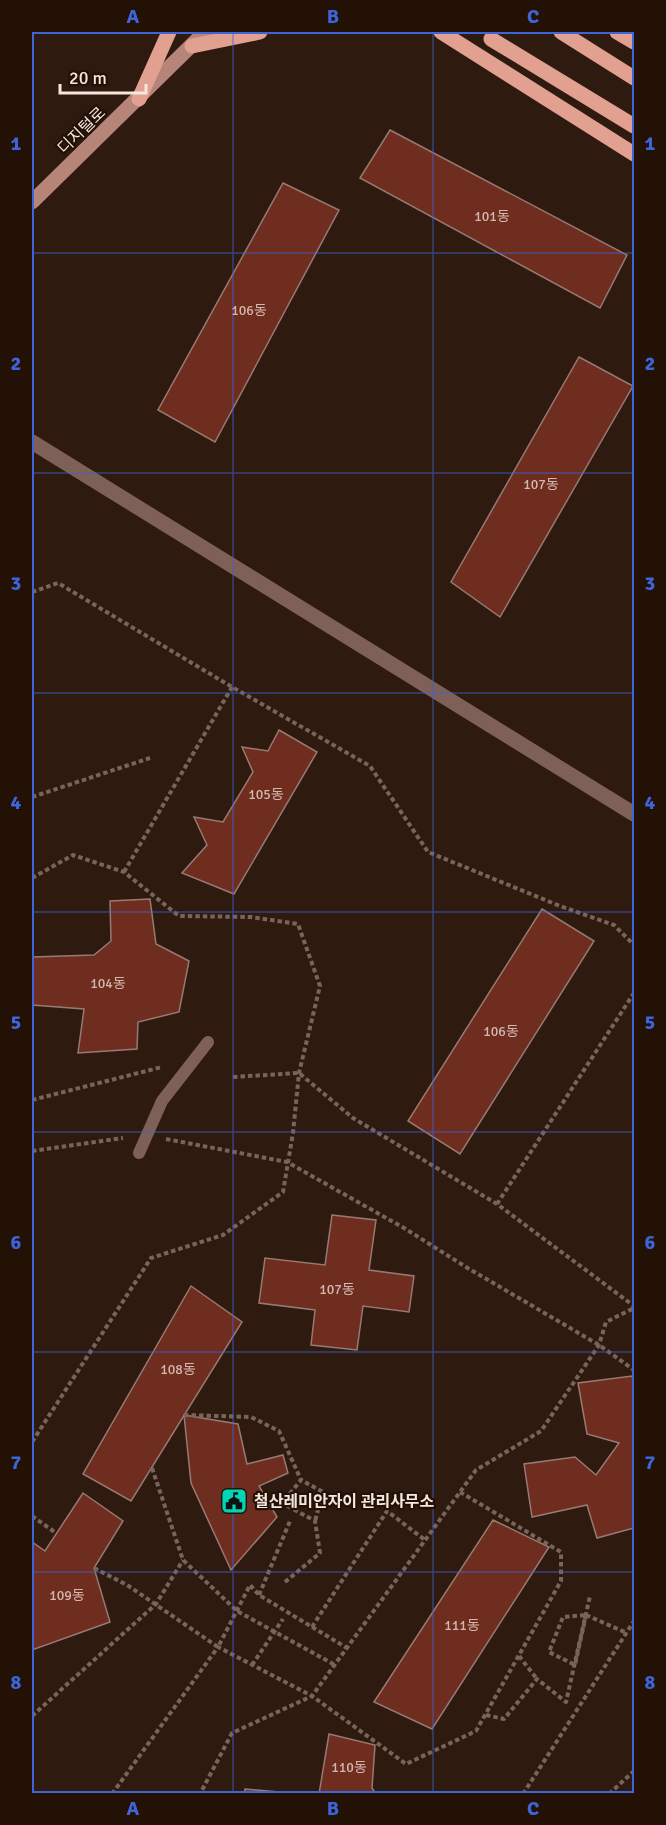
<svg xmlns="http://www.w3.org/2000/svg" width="666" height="1825" viewBox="0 0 666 1825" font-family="Signika,'Noto Sans KR',sans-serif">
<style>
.building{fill:#6f2d20;stroke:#967a73;stroke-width:1.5}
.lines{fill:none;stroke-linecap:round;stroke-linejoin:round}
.path{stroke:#77655c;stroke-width:4;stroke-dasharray:4.5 3;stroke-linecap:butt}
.service{stroke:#7f6058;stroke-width:12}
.minor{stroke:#7f6058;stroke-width:15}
.secondary{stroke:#b68478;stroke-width:15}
.primary{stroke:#e1a090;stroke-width:15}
.grid{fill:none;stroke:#3d65d9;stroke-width:1.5;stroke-opacity:0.55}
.labels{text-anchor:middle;stroke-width:4.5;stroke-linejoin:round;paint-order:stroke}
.number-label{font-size:14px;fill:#d4b8b0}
.street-label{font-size:16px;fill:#f5e7e0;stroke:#231106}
.poi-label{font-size:16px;font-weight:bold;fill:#f5e7e0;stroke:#231106;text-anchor:start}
.neatline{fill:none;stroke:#3d65d9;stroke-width:2}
.grid-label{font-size:20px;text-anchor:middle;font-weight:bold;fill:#3d65d9}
</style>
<rect width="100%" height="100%" fill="#2e1a0f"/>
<g class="building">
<path d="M 390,130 L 627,255 L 600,308 L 360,178 Z"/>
<path d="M 283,183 L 339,210 L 215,442 L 158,410 Z"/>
<path d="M 579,357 L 633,386 L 500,617 L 451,582 Z"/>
<path d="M 279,730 L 317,752 L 234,894 L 182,873 L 207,845 L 194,817 L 223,822 L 253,772 L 242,747 L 268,751 Z"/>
<path d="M 150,899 L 156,944 L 189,961 L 179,1012 L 138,1022 L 137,1049 L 78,1053 L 84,1009 L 32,1005 L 32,957 L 94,955 L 111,941 L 110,901 Z"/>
<path d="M 542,909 L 594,941 L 460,1154 L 408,1121 Z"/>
<path d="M 332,1215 L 376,1220 L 369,1270 L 414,1276 L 409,1312 L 363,1306 L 357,1350 L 311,1345 L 315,1310 L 259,1303 L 265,1258 L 325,1265 Z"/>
<path d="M 191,1286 L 242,1322 L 131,1501 L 83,1474 Z"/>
<path d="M 632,1376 L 634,1383 L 634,1528 L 597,1538 L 587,1505 L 532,1517 L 524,1464 L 575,1457 L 596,1475 L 619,1443 L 587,1434 L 578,1383 Z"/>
<path d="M 184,1415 L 238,1424 L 247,1464 L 283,1455 L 288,1473 L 259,1486 L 277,1517 L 231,1570 L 191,1483 Z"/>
<path d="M 83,1493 L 123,1521 L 94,1568 L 110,1622 L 32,1650 L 32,1542 L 45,1551 Z"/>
<path d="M 493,1520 L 549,1547 L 432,1729 L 374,1702 Z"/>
<path d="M 329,1734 L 375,1745 L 372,1788 L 376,1794 L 319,1794 Z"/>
<path d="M 245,1789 L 301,1794 L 244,1794 Z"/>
</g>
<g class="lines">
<g class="path">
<path d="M 327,32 L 327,34"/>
<path d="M 32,592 L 58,583 L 232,687 L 370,766 L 428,852 L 560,906 L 614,925 L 634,945"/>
<path d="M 32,797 L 150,758"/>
<path d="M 124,872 L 232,687"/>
<path d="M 32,878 L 73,855 L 124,872 L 179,916 L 251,917 L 298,924 L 320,986 L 299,1073 L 293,1133 L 283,1192 L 223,1235 L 151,1258 L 32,1442"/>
<path d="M 233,1077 L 299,1073 L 353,1118 L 497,1204 L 634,1306"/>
<path d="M 32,1100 L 162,1067"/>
<path d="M 166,1139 L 287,1162 L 404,1228 L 466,1267 L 599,1345 L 634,1370"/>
<path d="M 32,1151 L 123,1138"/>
<path d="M 497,1204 L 634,993"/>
<path d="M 184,1415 L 251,1417 L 279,1431 L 301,1480"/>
<path d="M 152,1468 L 183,1560 L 237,1611 L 335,1665"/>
<path d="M 460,1492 L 561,1552 L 561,1581 L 476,1731 L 406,1764 L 312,1696 L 460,1492 L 476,1470 L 541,1431 L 599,1345 L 606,1322 L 634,1308"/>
<path d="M 32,1516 L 56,1533"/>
<path d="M 94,1568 L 127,1585 L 218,1647 L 250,1585 L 259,1595 L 347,1648"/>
<path d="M 285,1582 L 320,1553 L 315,1521 L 282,1503 L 301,1480 L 323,1492 L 315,1521"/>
<path d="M 259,1595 L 290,1521"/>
<path d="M 586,1615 L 575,1665 L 549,1652 L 563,1617 Z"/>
<path d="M 586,1615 L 627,1633"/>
<path d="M 312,1627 L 387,1511 L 425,1540"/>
<path d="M 519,1656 L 537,1679"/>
<path d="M 252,1665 L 283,1619"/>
<path d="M 486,1715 L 504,1719 L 537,1679 L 566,1702 L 590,1596"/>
<path d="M 32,1716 L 156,1604 L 183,1560"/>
<path d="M 112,1794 L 218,1647 L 312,1696 L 232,1733 L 200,1794"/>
<path d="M 523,1794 L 634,1621"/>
<path d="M 609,1794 L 634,1771"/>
</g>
<path class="service" d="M 139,1153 L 162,1101 L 208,1042"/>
<path class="minor" d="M 32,442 L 634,814"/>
<path class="secondary" d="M 32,202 L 205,32"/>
<g class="primary">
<path d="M 441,32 L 634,154"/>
<path d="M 561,32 L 634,78"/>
<path d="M 617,32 L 634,42"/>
<path d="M 491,39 L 634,126"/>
<path d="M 192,46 L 260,32"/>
<path d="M 139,99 L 169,32"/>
</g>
</g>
<path class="grid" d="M 233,32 L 233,1794M 433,32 L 433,1794M 32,253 L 634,253M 32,473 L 634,473M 32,693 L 634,693M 32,912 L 634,912M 32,1132 L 634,1132M 32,1352 L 634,1352M 32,1572 L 634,1572"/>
<defs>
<symbol id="civic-square" viewBox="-11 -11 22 22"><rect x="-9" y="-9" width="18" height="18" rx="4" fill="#00d5b7" stroke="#231106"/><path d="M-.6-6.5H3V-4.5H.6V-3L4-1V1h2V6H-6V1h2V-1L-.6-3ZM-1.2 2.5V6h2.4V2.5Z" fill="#111"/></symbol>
</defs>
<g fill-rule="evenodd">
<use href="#civic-square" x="219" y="1486" width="30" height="30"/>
</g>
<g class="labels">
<g class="number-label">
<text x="492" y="221">101동</text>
<text x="249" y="315">106동</text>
<text x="541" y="489">107동</text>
<text x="266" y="799">105동</text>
<text x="108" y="988">104동</text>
<text x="501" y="1036">106동</text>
<text x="337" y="1294">107동</text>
<text x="178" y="1374">108동</text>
<text x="67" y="1600">109동</text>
<text x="462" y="1630">111동</text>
<text x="349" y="1772">110동</text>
</g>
<g class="street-label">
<text transform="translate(81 130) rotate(-44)" y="6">디지털로</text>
</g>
<g class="poi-label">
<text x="254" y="1507">철산레미안자이 관리사무소</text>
</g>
</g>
<rect width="666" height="1825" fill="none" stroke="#231106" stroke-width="66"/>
<path d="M60 84v9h86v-9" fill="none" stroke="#f5e7e0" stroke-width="3"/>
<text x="69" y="84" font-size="18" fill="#f5e7e0" stroke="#231106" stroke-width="4.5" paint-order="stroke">20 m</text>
<rect x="33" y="33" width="600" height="1759" class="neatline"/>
<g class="grid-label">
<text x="133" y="23">A</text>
<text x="333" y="23">B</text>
<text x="533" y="23">C</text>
<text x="16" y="150">1</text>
<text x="650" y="150">1</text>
<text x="16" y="370">2</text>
<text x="650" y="370">2</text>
<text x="16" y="590">3</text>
<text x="650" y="590">3</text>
<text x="16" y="809">4</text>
<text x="650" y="809">4</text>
<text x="16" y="1029">5</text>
<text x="650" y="1029">5</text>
<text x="16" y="1249">6</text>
<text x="650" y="1249">6</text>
<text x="16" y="1469">7</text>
<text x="650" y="1469">7</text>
<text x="16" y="1689">8</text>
<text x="650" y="1689">8</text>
<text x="133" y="1815">A</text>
<text x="333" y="1815">B</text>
<text x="533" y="1815">C</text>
</g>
</svg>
